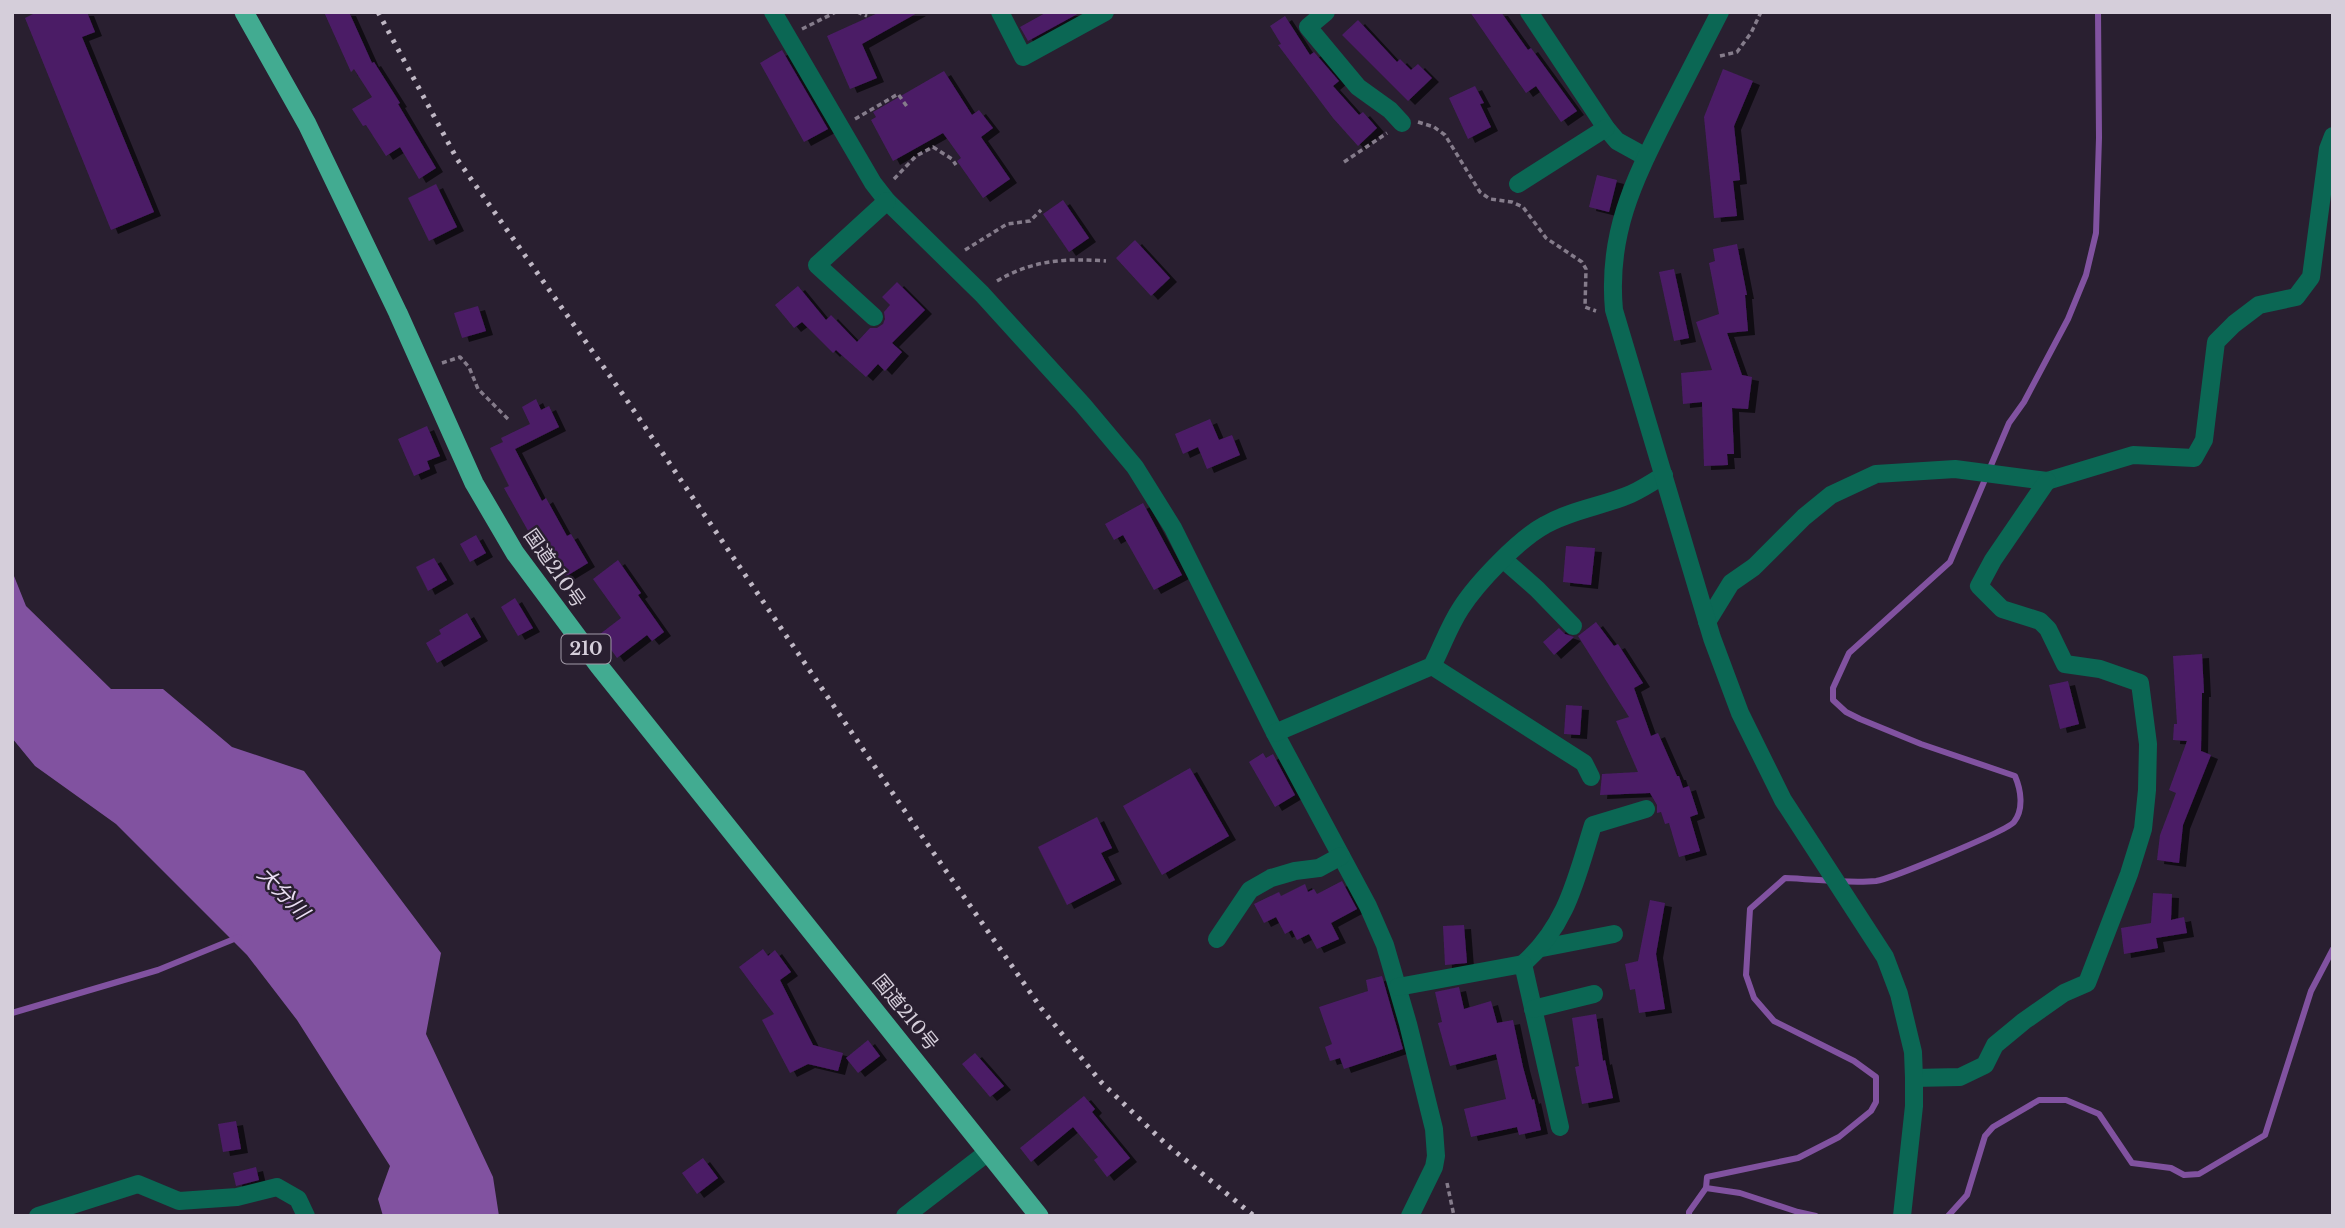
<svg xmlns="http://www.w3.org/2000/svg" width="2345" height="1228" viewBox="0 0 2345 1228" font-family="'Libre Baskerville','Noto Sans JP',serif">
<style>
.water{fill:#8152a0}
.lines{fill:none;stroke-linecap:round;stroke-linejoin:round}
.stream{stroke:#8152a0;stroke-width:6}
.building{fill:#4b1c66;filter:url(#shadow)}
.path{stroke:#857c8b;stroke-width:3.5;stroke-dasharray:5 3.5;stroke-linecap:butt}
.minor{stroke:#0b6754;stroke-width:18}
.tertiary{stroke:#0b6754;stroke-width:18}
.trunk{stroke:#42ab91;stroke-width:19}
.rail{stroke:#bfb7c4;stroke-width:5;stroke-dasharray:3.5 7;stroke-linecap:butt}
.labels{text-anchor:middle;stroke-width:5;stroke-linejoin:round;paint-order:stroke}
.shield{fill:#291f30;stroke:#a19aa7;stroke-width:2}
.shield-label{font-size:18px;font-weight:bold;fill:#d5ceda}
.street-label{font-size:19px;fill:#d5ceda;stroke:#291f30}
.water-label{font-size:21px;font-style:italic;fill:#ebdff4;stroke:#291f30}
</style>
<defs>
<filter id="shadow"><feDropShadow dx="7" dy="4" stdDeviation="0" flood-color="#0009"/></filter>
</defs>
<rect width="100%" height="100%" fill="#291f30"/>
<path class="water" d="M 12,571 L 26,606 L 111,689 L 163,689 L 232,747 L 304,771 L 441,953 L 426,1034 L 493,1177 L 499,1216 L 383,1216 L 378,1199 L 390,1166 L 297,1020 L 247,955 L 116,824 L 35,766 L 12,738 Z"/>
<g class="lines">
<g class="stream">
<path d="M 12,1013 L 158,970 L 239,937"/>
<path d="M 1706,1188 L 1740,1193 L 1798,1212 L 1816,1216"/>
<path d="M 1689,1216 L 1689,1212 L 1706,1188 L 1707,1177 L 1798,1158 L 1839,1137 L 1871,1111 L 1876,1102 L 1876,1077 L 1854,1061 L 1774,1021 L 1754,998 L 1746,975 L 1750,909 L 1785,878 C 1814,879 1848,884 1876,881 C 1890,879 2007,831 2014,822 C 2024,809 2021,790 2015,776 L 1921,744 L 1860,719 L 1846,712 L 1833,700 L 1833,688 L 1849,653 L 1950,562 L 2009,423 L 2024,402 L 2068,319 L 2086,275 L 2096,233 L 2099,138 L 2098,12"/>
<path d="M 1948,1216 L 1967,1195 L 1985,1136 L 1993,1127 L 2039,1100 L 2066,1100 L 2099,1114 L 2132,1163 L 2171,1168 L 2184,1175 L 2199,1174 L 2265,1135 L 2311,991 L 2333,949"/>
</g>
</g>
<g class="building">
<path d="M 37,12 L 87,12 L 95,32 L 82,37 L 154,212 L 111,230 L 25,18 Z"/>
<path d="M 324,12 L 349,12 L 372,63 L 374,62 L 400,103 L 398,104 L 436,168 L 419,179 L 400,147 L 386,156 L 366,125 L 363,126 L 352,109 L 372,97 L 354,69 L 351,72 Z"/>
<path d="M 880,12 L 919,12 L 862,44 L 877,78 L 850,89 L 827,36 Z"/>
<path d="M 1047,12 L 1081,12 L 1028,41 L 1020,27 Z"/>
<path d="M 1470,12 L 1501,12 L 1528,50 L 1531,48 L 1577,111 L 1561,122 L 1536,86 L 1526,93 Z"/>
<path d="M 1285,16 L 1310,55 L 1314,52 L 1339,81 L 1333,86 L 1359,115 L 1363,112 L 1377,128 L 1358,146 L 1333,118 L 1278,45 L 1281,44 L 1270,26 Z"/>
<path d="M 1358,20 L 1397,62 L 1400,59 L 1411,70 L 1418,64 L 1432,78 L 1408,101 L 1342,35 Z"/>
<path d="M 782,50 L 828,129 L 804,142 L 760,63 Z"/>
<path d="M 1723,69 L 1753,81 L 1734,126 L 1740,180 L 1733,181 L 1737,216 L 1714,218 L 1704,117 Z"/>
<path d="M 944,71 L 972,115 L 979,110 L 993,128 L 981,137 L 1010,179 L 983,198 L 957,161 L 961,158 L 943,133 L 893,161 L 871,120 L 876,117 L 873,112 Z"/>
<path d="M 1475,86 L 1484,103 L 1480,104 L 1491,127 L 1468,139 L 1449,98 Z"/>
<path d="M 1597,175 L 1617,180 L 1609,212 L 1589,207 Z"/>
<path d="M 436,184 L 457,227 L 429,241 L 408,198 Z"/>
<path d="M 1063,200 L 1089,238 L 1069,252 L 1043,214 Z"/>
<path d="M 1135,240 L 1170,278 L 1151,296 L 1116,258 Z"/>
<path d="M 1737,244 L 1747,295 L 1745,295 L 1748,331 L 1727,333 L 1742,375 L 1752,377 L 1748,409 L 1732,408 L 1734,454 L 1727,454 L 1728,465 L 1704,466 L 1702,402 L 1683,404 L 1681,373 L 1712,370 L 1696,322 L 1719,314 L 1709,263 L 1715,261 L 1713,249 Z"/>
<path d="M 1674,269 L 1689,338 L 1674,341 L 1659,272 Z"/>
<path d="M 897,282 L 925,310 L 892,343 L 902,352 L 885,371 L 878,364 L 866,377 L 836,350 L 833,353 L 802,322 L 794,328 L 775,305 L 798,286 L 826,320 L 831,315 L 857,342 L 870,328 L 877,328 L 883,324 L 885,319 L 884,312 L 890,305 L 882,297 Z"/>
<path d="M 478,306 L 486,331 L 462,338 L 454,313 Z"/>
<path d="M 536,399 L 541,410 L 549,406 L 559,427 L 515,449 L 542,501 L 546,498 L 567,536 L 571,534 L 588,563 L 565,577 L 543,541 L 536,545 L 504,488 L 509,486 L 490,448 L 503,442 L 501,438 L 530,424 L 522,407 Z"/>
<path d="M 1210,419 L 1219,440 L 1232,435 L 1240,455 L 1207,469 L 1198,447 L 1183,454 L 1175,434 Z"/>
<path d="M 427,426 L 440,456 L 427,461 L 430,469 L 414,476 L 398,439 Z"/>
<path d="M 1143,503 L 1182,575 L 1154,590 L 1123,535 L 1114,540 L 1105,524 Z"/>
<path d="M 476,535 L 486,553 L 470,562 L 460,544 Z"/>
<path d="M 1566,546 L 1595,548 L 1591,585 L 1563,582 Z"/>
<path d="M 434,558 L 447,580 L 428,591 L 416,567 Z"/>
<path d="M 618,560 L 641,593 L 638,595 L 664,632 L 652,641 L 647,635 L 617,658 L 600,634 L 621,618 L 593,579 Z"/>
<path d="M 515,598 L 533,628 L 518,636 L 501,607 Z"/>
<path d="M 467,613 L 481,637 L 437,663 L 426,643 L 441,634 L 439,630 Z"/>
<path d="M 1596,622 L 1614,646 L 1618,644 L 1643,683 L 1634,688 L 1651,736 L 1658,733 L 1677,776 L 1679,776 L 1683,788 L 1689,786 L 1698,814 L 1690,817 L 1700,851 L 1679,857 L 1669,823 L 1665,824 L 1661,812 L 1657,813 L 1657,805 L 1650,793 L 1600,795 L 1602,774 L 1638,772 L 1616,721 L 1629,717 L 1578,636 Z"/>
<path d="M 1559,628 L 1565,634 L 1574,637 L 1554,655 L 1543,642 Z"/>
<path d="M 2202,654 L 2204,693 L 2202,693 L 2201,751 L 2211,755 L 2183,825 L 2179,863 L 2157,860 L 2160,835 L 2176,793 L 2169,790 L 2187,741 L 2173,740 L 2174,724 L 2177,724 L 2173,656 Z"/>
<path d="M 2068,681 L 2079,724 L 2060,729 L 2049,685 Z"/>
<path d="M 1566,705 L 1582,706 L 1580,735 L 1564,734 Z"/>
<path d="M 1263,753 L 1266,758 L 1273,754 L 1295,795 L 1275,807 L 1249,762 Z"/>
<path d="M 1190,768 L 1229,836 L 1162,875 L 1123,806 Z"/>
<path d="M 1097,817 L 1112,848 L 1101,853 L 1115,880 L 1067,905 L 1038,847 Z"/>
<path d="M 1342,881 L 1357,909 L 1331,923 L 1339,939 L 1317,949 L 1309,934 L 1297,940 L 1292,930 L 1285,934 L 1276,917 L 1264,923 L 1254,904 L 1279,892 L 1281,896 L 1305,884 L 1308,892 L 1314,889 L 1317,894 Z"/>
<path d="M 2153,893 L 2172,894 L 2171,920 L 2184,917 L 2187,933 L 2156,938 L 2158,948 L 2124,954 L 2121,928 L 2151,923 Z"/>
<path d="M 1650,900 L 1665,903 L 1656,954 L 1665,1009 L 1639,1013 L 1635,989 L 1630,990 L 1625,964 L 1638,961 Z"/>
<path d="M 1464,925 L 1467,963 L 1445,965 L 1443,926 Z"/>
<path d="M 763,949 L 768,956 L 775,950 L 791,972 L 780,980 L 813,1045 L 843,1053 L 838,1071 L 808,1064 L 790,1073 L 762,1020 L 774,1014 L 739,967 Z"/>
<path d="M 1382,976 L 1403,1049 L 1344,1069 L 1340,1058 L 1330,1061 L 1325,1047 L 1332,1044 L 1319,1007 L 1368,991 L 1366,980 Z"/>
<path d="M 1459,987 L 1464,1009 L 1491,1001 L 1497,1023 L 1513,1020 L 1523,1067 L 1532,1100 L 1534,1099 L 1541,1130 L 1519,1135 L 1517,1127 L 1471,1137 L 1464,1109 L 1506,1099 L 1496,1054 L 1450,1066 L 1438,1023 L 1442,1022 L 1435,992 Z"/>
<path d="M 1596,1014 L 1603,1061 L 1605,1060 L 1613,1098 L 1582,1104 L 1575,1067 L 1579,1066 L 1572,1018 Z"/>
<path d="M 868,1040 L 880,1056 L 858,1073 L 846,1058 Z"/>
<path d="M 975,1053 L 1004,1086 L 990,1097 L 962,1064 Z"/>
<path d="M 1084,1096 L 1095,1109 L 1092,1112 L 1130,1158 L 1107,1177 L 1094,1160 L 1098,1157 L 1073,1127 L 1031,1162 L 1020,1148 Z"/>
<path d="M 236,1121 L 241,1149 L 223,1152 L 218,1124 Z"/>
<path d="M 703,1158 L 718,1178 L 697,1194 L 682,1173 Z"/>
<path d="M 256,1167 L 259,1180 L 236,1186 L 233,1173 Z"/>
</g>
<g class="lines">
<g class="path">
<path d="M 857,12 L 867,16"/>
<path d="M 802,29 L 836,12"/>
<path d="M 1720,56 L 1737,52 L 1751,33 L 1761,12"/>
<path d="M 855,119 L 898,94 L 908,108"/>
<path d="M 1418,122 L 1434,127 L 1445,135 L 1480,192 L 1490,199 L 1512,202 L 1523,207 L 1546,238 L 1582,262 L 1586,269 L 1585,307 L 1596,311"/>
<path d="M 1344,162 L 1387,133"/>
<path d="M 894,179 L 916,156 L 933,147 L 952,159 L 956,165"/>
<path d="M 965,250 L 1007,224 L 1030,221 L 1041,210"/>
<path d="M 997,281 C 1032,260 1066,258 1106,261"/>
<path d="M 442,363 L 460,357 L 469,367 L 478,389 L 509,420"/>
<path d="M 1447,1183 L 1454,1216"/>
</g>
<g class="minor">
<path d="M 773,12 L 873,183 L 887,201 L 982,294 L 1083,405 L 1135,467 L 1173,528 L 1275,733 L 1368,906 L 1385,945 L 1408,1024 L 1434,1129 L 1436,1156 L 1434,1167 L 1410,1216"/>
<path d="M 1000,12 L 1023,57 L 1105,12"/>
<path d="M 1326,12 L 1308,27 L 1358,87 L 1390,110 L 1402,123"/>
<path d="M 1529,12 L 1606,128 L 1617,141 L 1646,157"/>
<path d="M 1518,184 L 1606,128"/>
<path d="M 874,317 L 817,265 L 887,201"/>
<path d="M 1504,560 L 1537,589 L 1573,626"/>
<path d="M 1707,622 L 1731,583 L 1754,567 L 1804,517 L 1831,495 L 1876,474 L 1955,469 L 2047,481 L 2133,455 L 2194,458 L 2204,440 L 2216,342 L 2234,324 L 2259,305 L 2296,297 L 2311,277 L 2328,149 L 2333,136"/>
<path d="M 1432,666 L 1584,763 L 1591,777"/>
<path d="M 1275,733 L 1432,666 C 1442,647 1449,626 1461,608 C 1477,583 1519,539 1545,525 C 1571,510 1603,506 1631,494 C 1642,489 1653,482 1664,475"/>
<path d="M 1217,939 L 1250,890 L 1271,878 L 1295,871 L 1319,868 L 1341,856"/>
<path d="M 1542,948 L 1614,934"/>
<path d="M 1523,964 C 1567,925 1576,879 1593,825 L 1646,809"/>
<path d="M 1398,987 L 1523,964 L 1560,1127"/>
<path d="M 1533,1009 L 1594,994"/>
<path d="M 1914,1078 L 1960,1077 L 1985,1065 L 1995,1045 L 2024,1021 L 2064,993 L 2087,983 L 2129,874 L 2143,829 L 2147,790 L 2148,744 L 2140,683 L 2100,669 L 2065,664 L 2048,629 L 2040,621 L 2002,609 L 1979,586 L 1993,560 L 2047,481"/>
<path d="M 38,1216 L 138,1184 L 179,1201 L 237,1197 L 277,1187 L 298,1199 L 306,1216"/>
<path d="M 905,1216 L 988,1152"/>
</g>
<path class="tertiary" d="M 1720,12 C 1702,47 1684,82 1666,117 C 1633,182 1607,235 1614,310 L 1712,638 L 1740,713 L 1783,800 L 1885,957 L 1899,994 L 1913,1052 L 1914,1078 L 1914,1106 L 1902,1216"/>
<path class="trunk" d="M 244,12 L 307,124 L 398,313 L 474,483 L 515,553 L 599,666 L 1039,1216"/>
<path class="rail" d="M 378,12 L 457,159 L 624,396 L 917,829 L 1041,1008 L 1101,1082 L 1166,1144 L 1254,1216"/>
</g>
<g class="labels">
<rect class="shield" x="561.5" y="634.5" width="49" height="29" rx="5"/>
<g class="shield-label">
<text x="586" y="655">210</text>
</g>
<g class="street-label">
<text transform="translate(555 568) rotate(55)" y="7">国道210号</text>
<text transform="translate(906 1012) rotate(51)" y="7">国道210号</text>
</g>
<g class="water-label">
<text transform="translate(283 893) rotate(46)" y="7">大分川</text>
</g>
</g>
<rect width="2345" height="1228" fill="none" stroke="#d5ceda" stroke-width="28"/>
</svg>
